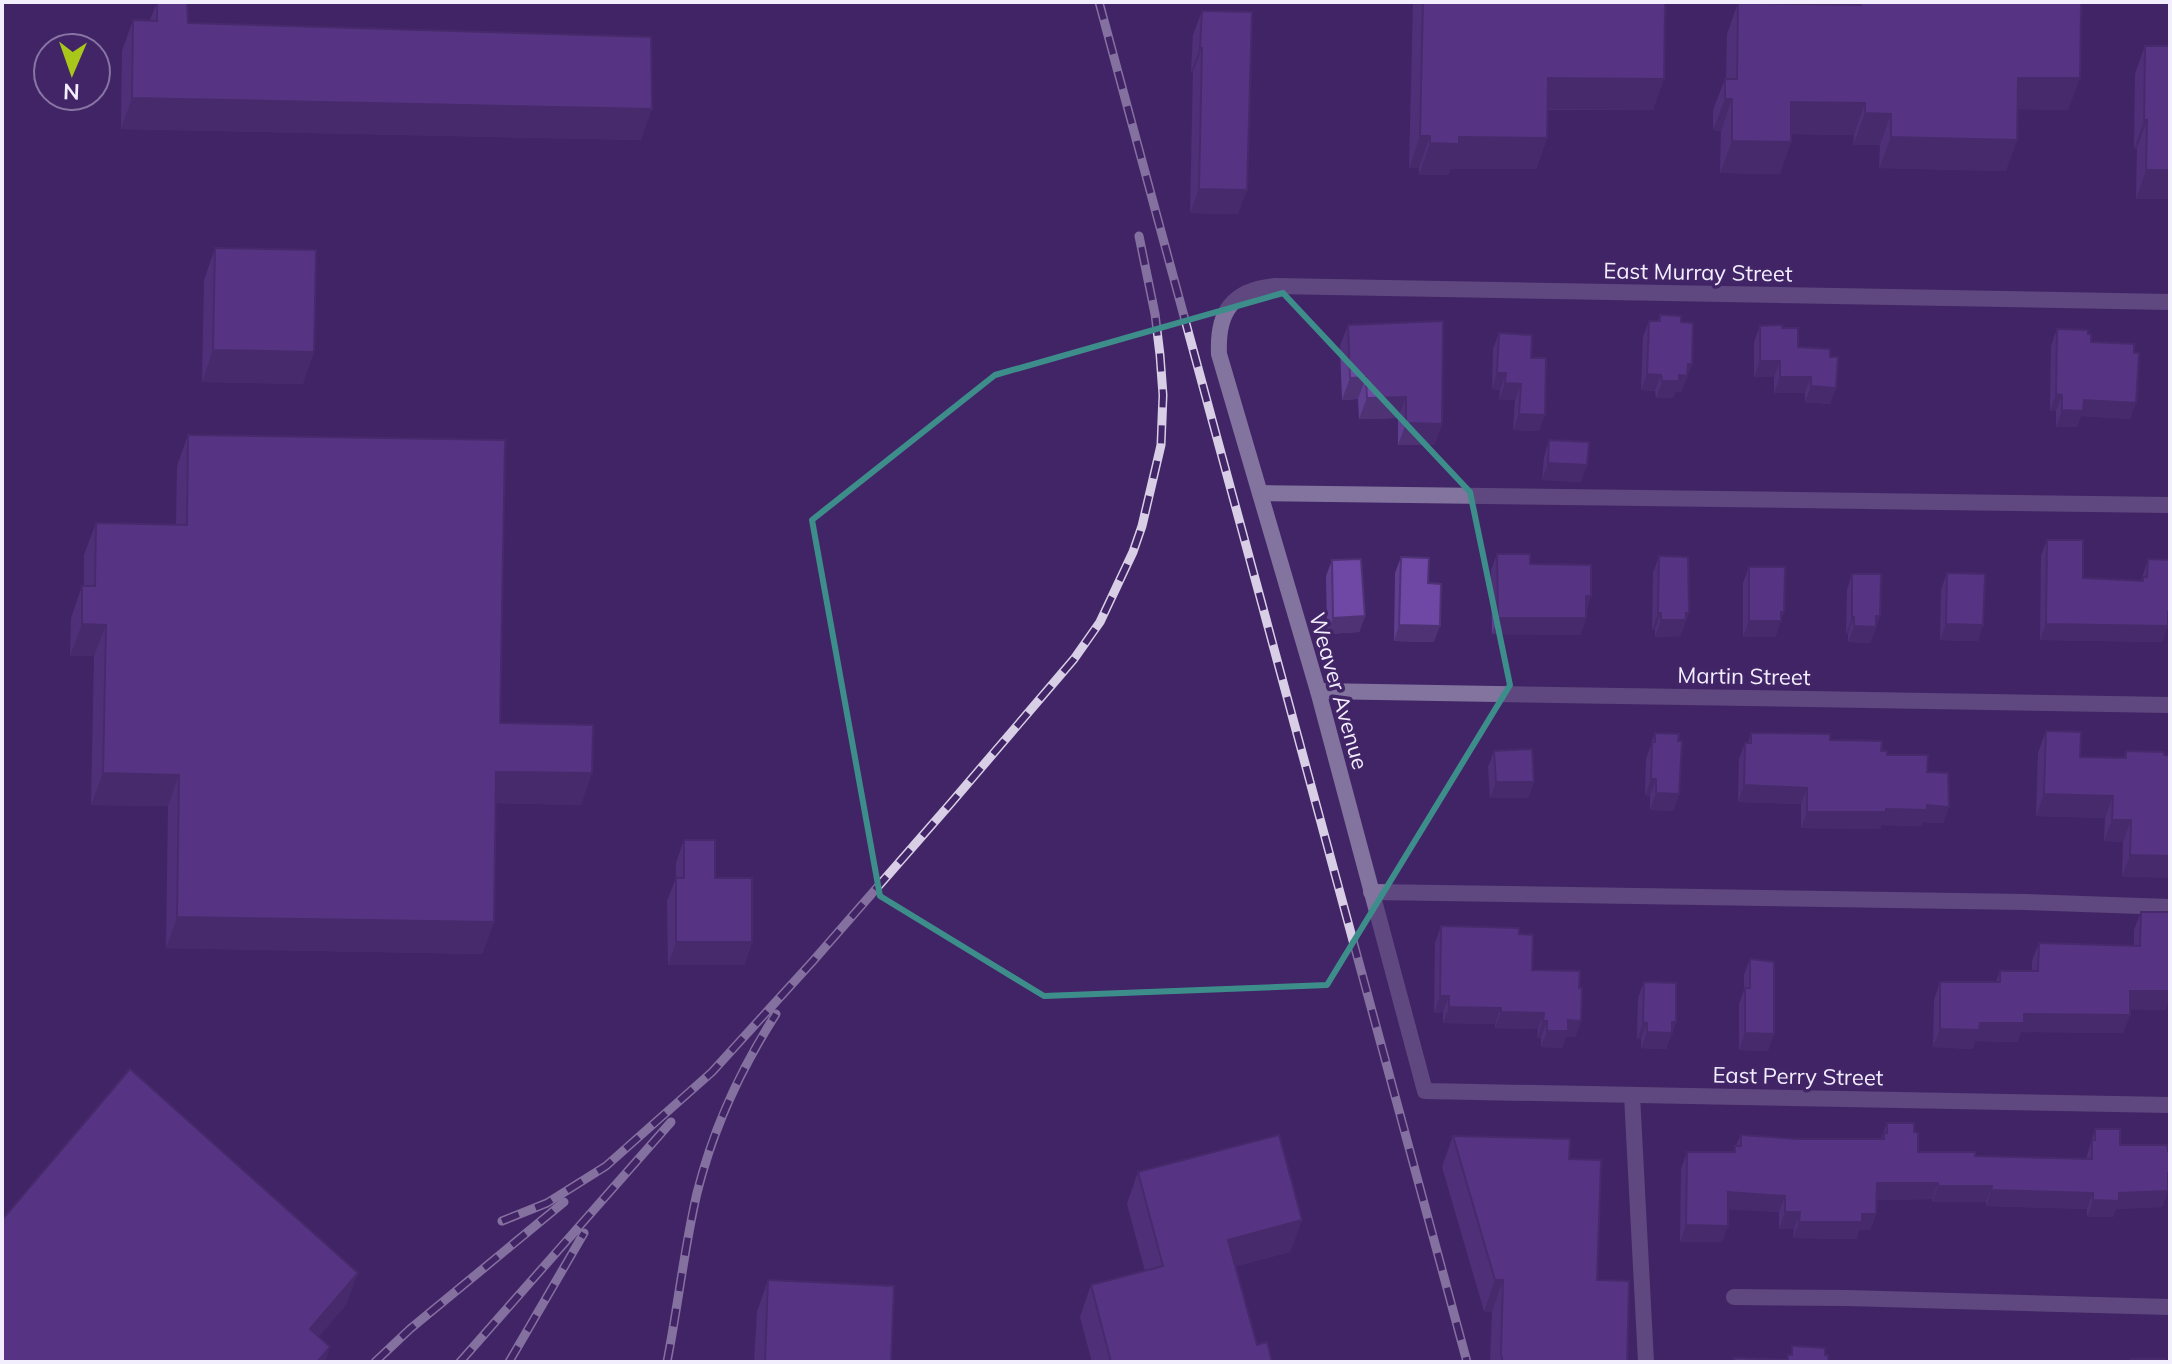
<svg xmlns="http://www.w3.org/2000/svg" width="2172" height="1364" viewBox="0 0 2172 1364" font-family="Mulish,sans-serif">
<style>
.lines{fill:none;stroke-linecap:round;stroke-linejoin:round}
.service{stroke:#82749e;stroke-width:16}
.minor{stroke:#82749e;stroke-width:16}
.rail-casing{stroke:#d8cfe7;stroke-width:9}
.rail{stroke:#412566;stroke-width:6;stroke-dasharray:18;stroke-linecap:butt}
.wall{fill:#5f3e8f}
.shaded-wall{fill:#4e3274}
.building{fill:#6f48a6;stroke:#4e3274;stroke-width:2}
.marked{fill:none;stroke:#3d8e8b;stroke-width:6;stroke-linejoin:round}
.labels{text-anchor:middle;stroke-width:7;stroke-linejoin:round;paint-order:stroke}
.street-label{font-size:22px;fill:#f3eefe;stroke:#412566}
</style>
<rect width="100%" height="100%" fill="#412566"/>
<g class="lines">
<g class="service">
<path d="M 1260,493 L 2170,505"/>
<path d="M 1371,892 L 2025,902 L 2170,907"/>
<path d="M 1632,1095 L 1646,1362"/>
<path d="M 1734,1297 L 1847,1298 L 2170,1307"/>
</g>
<g class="minor">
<path d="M 2170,302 L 1275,286 C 1232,290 1217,312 1219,354 L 1318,691 L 1425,1091 L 2170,1105"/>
<path d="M 1318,691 L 2170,705"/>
</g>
<defs>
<g id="rail">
<path d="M 1099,2 L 1467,1362"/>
<path d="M 502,1221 L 547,1203 L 606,1166 L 712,1072 L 813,961 L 951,803 L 1074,659 L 1100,622 L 1133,552 L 1142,526 L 1161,445 L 1163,395 L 1160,355 L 1155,314 L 1139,236"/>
<path d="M 375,1362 L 410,1329 L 564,1202"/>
<path d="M 460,1362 L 671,1122"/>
<path d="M 509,1362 L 584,1233"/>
<path d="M 667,1362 C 678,1306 684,1249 697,1193 C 713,1129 740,1070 776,1014"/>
</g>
</defs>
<use href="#rail" class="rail-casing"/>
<use href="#rail" class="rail"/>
</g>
<g class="wall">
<path d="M 157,2 L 187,2 L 188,23 L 641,140 L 121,129 L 122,51 L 133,20 L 150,20 Z"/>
<path d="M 1413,2 L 1665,2 L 1653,110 L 1548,110 L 1547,138 L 1536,169 L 1450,169 L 1448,175 L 1419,175 L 1419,168 L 1409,168 Z"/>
<path d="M 1854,2 L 2081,2 L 2068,110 L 2018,109 L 2006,171 L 1879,168 L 1880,145 L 1853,145 L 1854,135 L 1791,134 L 1780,174 L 1720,173 L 1721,131 L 1713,130 L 1713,110 L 1725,79 L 1726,79 L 1727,34 L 1738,3 L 1853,4 Z"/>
<path d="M 1202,11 L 1238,214 L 1190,213 L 1193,72 L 1191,72 L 1193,35 Z"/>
<path d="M 2145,46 L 2170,199 L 2136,199 L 2137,149 L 2134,149 L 2135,74 Z"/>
<path d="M 215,248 L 303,384 L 202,382 L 204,280 Z"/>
<path d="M 1660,315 L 1681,322 L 1692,364 L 1681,392 L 1675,392 L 1673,398 L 1656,398 L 1655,391 L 1641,390 L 1643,337 L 1649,321 L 1658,321 Z"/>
<path d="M 1348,325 L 1442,424 L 1434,445 L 1398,445 L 1398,418 L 1359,419 L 1358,399 L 1342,400 L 1340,346 Z"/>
<path d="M 1760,326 L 1798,347 L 1830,357 L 1836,388 L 1830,404 L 1805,402 L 1805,393 L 1774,393 L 1774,377 L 1754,377 L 1754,342 Z"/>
<path d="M 2057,329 L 2088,334 L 2130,419 L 2081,416 L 2077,427 L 2056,427 L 2056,411 L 2050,411 L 2051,346 Z"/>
<path d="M 1499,333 L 1531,358 L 1539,431 L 1513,430 L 1515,400 L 1499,400 L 1500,390 L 1492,389 L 1493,349 Z"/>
<path d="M 188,435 L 500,723 L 581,805 L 496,803 L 494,922 L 482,954 L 166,948 L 168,806 L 91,805 L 94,656 L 70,656 L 71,618 L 82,586 L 84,586 L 84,555 L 96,523 L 176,525 L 177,466 Z"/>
<path d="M 1549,440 L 1581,482 L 1542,480 L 1544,457 Z"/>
<path d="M 2047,540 L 2083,578 L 2141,581 L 2148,559 L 2170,560 L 2170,615 L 2162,642 L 2040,640 L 2041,556 Z"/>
<path d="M 1497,554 L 1530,564 L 1591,596 L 1586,611 L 1586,618 L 1580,635 L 1492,634 L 1491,570 Z"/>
<path d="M 1659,556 L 1689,613 L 1680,636 L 1655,637 L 1655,629 L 1652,630 L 1653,573 Z"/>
<path d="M 1401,557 L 1428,583 L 1434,642 L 1394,641 L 1395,573 Z"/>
<path d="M 1332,560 L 1365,616 L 1359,632 L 1327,634 L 1326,576 Z"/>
<path d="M 1749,567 L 1784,612 L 1775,637 L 1743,637 L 1743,583 Z"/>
<path d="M 1947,573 L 1978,641 L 1940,640 L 1941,590 Z"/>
<path d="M 1852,574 L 1880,616 L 1870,643 L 1848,642 L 1848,634 L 1846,634 L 1847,590 Z"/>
<path d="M 2046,731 L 2080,757 L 2124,758 L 2126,751 L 2170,756 L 2122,877 L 2123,842 L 2104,841 L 2105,818 L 2036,816 L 2038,753 Z"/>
<path d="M 1655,733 L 1679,794 L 1673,811 L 1650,810 L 1650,796 L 1645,795 L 1646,759 Z"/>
<path d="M 1751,733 L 1830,740 L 1881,751 L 1887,755 L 1927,772 L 1949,807 L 1943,823 L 1922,822 L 1921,826 L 1881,825 L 1880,829 L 1801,828 L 1801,804 L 1738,802 L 1739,759 L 1745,743 L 1748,743 Z"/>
<path d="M 1494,751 L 1534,782 L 1528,798 L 1490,798 L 1488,767 Z"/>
<path d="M 684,840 L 715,878 L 752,942 L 744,965 L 668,965 L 667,901 L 676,878 L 676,863 Z"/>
<path d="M 2141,912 L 2168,1002 L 2165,1010 L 2130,1009 L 2123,1033 L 2021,1032 L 2017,1042 L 1975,1041 L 1973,1049 L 1933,1047 L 1934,1000 L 1940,982 L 1996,982 L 2000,971 L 2032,971 L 2032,961 L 2039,943 L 2134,946 L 2134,930 Z"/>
<path d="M 1441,926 L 1519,934 L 1532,970 L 1579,988 L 1581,1021 L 1575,1037 L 1566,1037 L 1562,1048 L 1541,1047 L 1541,1038 L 1537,1038 L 1538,1029 L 1495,1028 L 1495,1024 L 1443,1023 L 1443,1012 L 1434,1013 L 1435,943 Z"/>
<path d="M 1750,959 L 1768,1051 L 1739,1050 L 1739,1004 L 1744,990 L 1744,975 Z"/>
<path d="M 1644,982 L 1676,1022 L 1666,1049 L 1641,1048 L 1641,1039 L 1637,1039 L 1638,998 Z"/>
<path d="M 1887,1123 L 1914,1132 L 1918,1152 L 1975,1156 L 2086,1159 L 2095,1129 L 2120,1145 L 2169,1189 L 2168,1189 L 2162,1207 L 2116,1209 L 2113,1217 L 2087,1217 L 2087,1209 L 1986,1206 L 1986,1202 L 1932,1202 L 1932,1199 L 1876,1200 L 1876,1214 L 1870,1230 L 1859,1230 L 1856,1239 L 1793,1238 L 1794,1229 L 1779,1229 L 1779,1212 L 1728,1209 L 1722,1242 L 1680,1242 L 1681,1169 L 1687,1152 L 1733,1152 L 1741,1135 L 1796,1139 L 1881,1139 Z"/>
<path d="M 1453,1136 L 1569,1159 L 1597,1280 L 1627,1362 L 1490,1362 L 1492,1312 L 1484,1311 L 1442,1167 Z"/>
<path d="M 1138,1172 L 1302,1220 L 1290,1252 L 1236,1266 L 1257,1345 L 1272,1362 L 1092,1362 L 1080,1317 L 1091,1285 L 1145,1271 L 1127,1204 Z"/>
<path d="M 768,1280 L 891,1362 L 754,1362 L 757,1312 Z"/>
</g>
<g class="shaded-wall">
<path d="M 1200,48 L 1202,48 L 1193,72 L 1191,72 Z"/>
<path d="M 1548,78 L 1664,79 L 1653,110 L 1536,109 Z"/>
<path d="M 2018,78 L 2080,78 L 2068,110 L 2007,109 Z"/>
<path d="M 132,98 L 652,109 L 641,140 L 121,129 Z"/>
<path d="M 1725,99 L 1732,99 L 1721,131 L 1713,130 Z"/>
<path d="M 1791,102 L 1865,103 L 1854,135 L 1780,134 Z"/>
<path d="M 1865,113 L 1891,114 L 1880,145 L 1853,145 Z"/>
<path d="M 2144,120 L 2147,120 L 2137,149 L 2134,149 Z"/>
<path d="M 1420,136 L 1430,136 L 1419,168 L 1409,168 Z"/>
<path d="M 1459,137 L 1547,138 L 1536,169 L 1450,169 L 1448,175 L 1419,175 L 1430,143 Z"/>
<path d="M 1891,137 L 2017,140 L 2006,171 L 1879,168 Z"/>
<path d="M 1732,141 L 1791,142 L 1780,174 L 1720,173 Z"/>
<path d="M 2146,170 L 2170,170 L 2170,199 L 2136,199 Z"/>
<path d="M 1199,189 L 1247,190 L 1238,214 L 1190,213 Z"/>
<path d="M 213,350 L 314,352 L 303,384 L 202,382 Z"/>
<path d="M 1760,361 L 1780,361 L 1774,377 L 1754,377 Z"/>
<path d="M 1688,364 L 1692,364 L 1681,392 L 1675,392 L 1673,398 L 1656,398 L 1662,381 Z"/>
<path d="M 1497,373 L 1506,373 L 1500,390 L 1492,389 Z"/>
<path d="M 1647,374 L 1661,375 L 1655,391 L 1641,390 Z"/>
<path d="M 1366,377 L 1358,399 L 1342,400 L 1350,378 Z"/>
<path d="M 1780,377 L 1811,377 L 1805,393 L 1774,393 Z"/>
<path d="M 1505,383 L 1521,384 L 1515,400 L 1499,400 Z"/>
<path d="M 1811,386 L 1836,388 L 1830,404 L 1805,402 Z"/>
<path d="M 2056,394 L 2062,395 L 2056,411 L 2050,411 Z"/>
<path d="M 1406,397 L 1398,418 L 1359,419 L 1367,398 Z"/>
<path d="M 2084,400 L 2136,403 L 2130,419 L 2081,416 L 2077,427 L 2056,427 L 2062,410 Z"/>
<path d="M 1519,414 L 1545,415 L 1539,431 L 1513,430 Z"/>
<path d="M 1406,423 L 1442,424 L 1434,445 L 1398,445 Z"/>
<path d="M 1548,463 L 1587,465 L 1581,482 L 1542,480 Z"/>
<path d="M 1586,596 L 1591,596 L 1585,612 Z"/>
<path d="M 1781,612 L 1784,612 L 1775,637 L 1743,637 L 1749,621 Z"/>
<path d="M 2170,612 L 2166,626 L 2168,626 L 2162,642 L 2040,640 L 2046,624 Z"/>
<path d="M 1658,613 L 1661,613 L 1655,629 L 1652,630 Z"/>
<path d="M 1686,613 L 1689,613 L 1680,636 L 1655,637 L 1661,620 Z"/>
<path d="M 1365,616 L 1359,632 L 1327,634 L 1333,618 Z"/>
<path d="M 1876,616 L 1880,616 L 1870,643 L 1848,642 L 1854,626 Z"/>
<path d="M 1852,617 L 1854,617 L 1848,634 L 1846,634 Z"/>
<path d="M 1498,618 L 1586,618 L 1580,635 L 1492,634 Z"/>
<path d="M 82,624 L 106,625 L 94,656 L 70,656 Z"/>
<path d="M 1946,624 L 1983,625 L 1978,641 L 1940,640 Z"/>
<path d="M 1399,625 L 1440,626 L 1434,642 L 1394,641 Z"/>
<path d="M 496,772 L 592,773 L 581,805 L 485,803 Z"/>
<path d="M 103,773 L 179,775 L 168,806 L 91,805 Z"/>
<path d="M 1651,779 L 1656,779 L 1650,796 L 1645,795 Z"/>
<path d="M 1496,782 L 1534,782 L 1528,798 L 1490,798 Z"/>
<path d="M 1744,785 L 1807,788 L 1801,804 L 1738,802 Z"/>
<path d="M 1656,793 L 1679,794 L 1673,811 L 1650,810 Z"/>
<path d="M 2044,794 L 2113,796 L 2105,818 L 2036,816 Z"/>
<path d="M 1927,805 L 1949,807 L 1943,823 L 1922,822 L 1921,826 L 1881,825 L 1880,829 L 1801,828 L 1807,812 L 1886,809 Z"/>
<path d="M 2112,820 L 2131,820 L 2123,842 L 2104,841 Z"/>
<path d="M 2130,855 L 2170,856 L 2170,878 L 2122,877 Z"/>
<path d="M 177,917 L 494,922 L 482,954 L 166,948 Z"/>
<path d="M 676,942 L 752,942 L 744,965 L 668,965 Z"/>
<path d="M 2170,988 L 2170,1002 L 2168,1002 L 2165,1010 L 2123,1009 L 2130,991 Z"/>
<path d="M 1440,996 L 1449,996 L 1443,1012 L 1434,1013 Z"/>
<path d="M 1449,1007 L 1501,1008 L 1495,1024 L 1443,1023 Z"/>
<path d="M 1501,1012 L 1544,1013 L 1538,1029 L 1495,1028 Z"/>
<path d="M 2080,1013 L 2130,1015 L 2123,1033 L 2021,1032 L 2017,1042 L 1975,1041 L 1973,1049 L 1933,1047 L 1940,1029 L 1980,1023 L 2024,1014 Z"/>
<path d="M 1568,1020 L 1581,1021 L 1575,1037 L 1566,1037 L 1562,1048 L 1541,1047 L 1547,1031 Z"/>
<path d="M 1543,1021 L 1547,1021 L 1541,1038 L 1537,1038 Z"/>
<path d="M 1643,1022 L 1647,1023 L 1641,1039 L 1637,1039 Z"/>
<path d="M 1672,1022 L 1676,1022 L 1666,1049 L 1641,1048 L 1647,1032 Z"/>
<path d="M 1745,1033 L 1774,1034 L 1768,1051 L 1739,1050 Z"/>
<path d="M 2168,1173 L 2170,1173 L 2169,1189 L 2162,1189 Z"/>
<path d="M 1877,1183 L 1938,1183 L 1932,1199 L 1871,1200 Z"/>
<path d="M 1938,1186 L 1992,1186 L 1986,1202 L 1932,1202 Z"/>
<path d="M 1991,1190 L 2093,1193 L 2087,1209 L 1986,1206 Z"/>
<path d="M 2168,1191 L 2162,1207 L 2116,1209 L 2113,1217 L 2087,1217 L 2093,1200 L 2119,1193 Z"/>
<path d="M 1728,1192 L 1785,1196 L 1779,1212 L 1722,1209 Z"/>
<path d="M 1785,1212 L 1800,1212 L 1794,1229 L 1779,1229 Z"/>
<path d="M 1862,1214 L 1876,1214 L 1870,1230 L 1859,1230 L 1856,1239 L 1793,1238 L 1799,1222 Z"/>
<path d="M 1302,1220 L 1290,1252 L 1217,1271 L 1228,1240 Z"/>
<path d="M 1686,1225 L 1728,1226 L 1722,1242 L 1680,1242 Z"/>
<path d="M 358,1273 L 346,1305 L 299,1360 L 310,1329 Z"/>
<path d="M 1495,1280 L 1503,1280 L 1492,1312 L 1484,1311 Z"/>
<path d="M 330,1347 L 325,1362 L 317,1362 Z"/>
</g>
<g class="building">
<path d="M 157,2 L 187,2 L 188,23 L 651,37 L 652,109 L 132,98 L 133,20 L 157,21 Z"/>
<path d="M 1423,2 L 1665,2 L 1664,79 L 1548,78 L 1547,138 L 1459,137 L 1459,144 L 1430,143 L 1430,136 L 1420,136 Z"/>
<path d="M 1861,2 L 2081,2 L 2080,78 L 2018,78 L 2017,140 L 1891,137 L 1891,114 L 1865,113 L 1865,103 L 1791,102 L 1791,142 L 1732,141 L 1732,99 L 1725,99 L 1725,79 L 1737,79 L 1738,3 L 1861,5 Z"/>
<path d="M 1202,11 L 1252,12 L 1247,190 L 1199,189 L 1202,48 L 1200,48 Z"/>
<path d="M 2145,46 L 2170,46 L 2170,170 L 2146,170 L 2147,120 L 2144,120 Z"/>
<path d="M 215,248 L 316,250 L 314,352 L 213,350 Z"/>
<path d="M 1660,315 L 1681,316 L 1681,322 L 1693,323 L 1692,364 L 1688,364 L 1687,376 L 1679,375 L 1679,381 L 1662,381 L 1661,375 L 1647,374 L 1649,321 L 1660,321 Z"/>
<path d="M 1443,321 L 1442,424 L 1406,423 L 1406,397 L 1367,398 L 1366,377 L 1350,378 L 1348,325 Z"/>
<path d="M 1782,325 L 1782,328 L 1798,328 L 1798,347 L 1830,349 L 1830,357 L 1838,357 L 1836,388 L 1811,386 L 1811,377 L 1780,377 L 1780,361 L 1760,361 L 1760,326 Z"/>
<path d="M 2057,329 L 2088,330 L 2088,334 L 2091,334 L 2091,342 L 2134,344 L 2134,353 L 2139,353 L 2136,403 L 2084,400 L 2083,411 L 2062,410 L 2062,395 L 2056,394 Z"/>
<path d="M 1499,333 L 1532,335 L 1531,358 L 1546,358 L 1545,415 L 1519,414 L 1521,384 L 1505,383 L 1506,373 L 1497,373 Z"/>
<path d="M 188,435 L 505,440 L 500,723 L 593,725 L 592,773 L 496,772 L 494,922 L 177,917 L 179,775 L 103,773 L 106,625 L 82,624 L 82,586 L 95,586 L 96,523 L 187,525 Z"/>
<path d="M 1549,440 L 1589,442 L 1587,465 L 1548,463 Z"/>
<path d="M 2047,540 L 2083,540 L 2083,578 L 2143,581 L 2143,577 L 2147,577 L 2148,559 L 2170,560 L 2170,612 L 2168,612 L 2168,626 L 2046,624 Z"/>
<path d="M 1497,554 L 1530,554 L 1530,564 L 1591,565 L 1591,596 L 1586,596 L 1586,618 L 1498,618 Z"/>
<path d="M 1659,556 L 1688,557 L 1689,613 L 1686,613 L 1686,620 L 1661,620 L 1661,613 L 1658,613 Z"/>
<path d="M 1401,557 L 1429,558 L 1428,583 L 1441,584 L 1440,626 L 1399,625 Z"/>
<path d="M 1361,559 L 1365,616 L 1333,618 L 1332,560 Z"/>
<path d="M 1749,567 L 1785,567 L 1784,612 L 1781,612 L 1781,621 L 1749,621 Z"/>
<path d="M 1947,573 L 1985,574 L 1983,625 L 1946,624 Z"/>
<path d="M 1852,574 L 1881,574 L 1880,616 L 1876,616 L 1876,627 L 1854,626 L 1854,617 L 1852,617 Z"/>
<path d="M 2046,731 L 2081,732 L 2080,757 L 2126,758 L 2126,751 L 2164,752 L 2164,755 L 2170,756 L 2170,856 L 2130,855 L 2131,820 L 2112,820 L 2113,796 L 2044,794 Z"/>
<path d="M 1655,733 L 1679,734 L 1678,741 L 1682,741 L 1679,794 L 1656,793 L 1656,779 L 1651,779 L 1652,742 L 1655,742 Z"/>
<path d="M 1751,733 L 1830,734 L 1830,740 L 1882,741 L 1881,751 L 1887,751 L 1887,755 L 1928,755 L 1927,772 L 1948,773 L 1949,807 L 1927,805 L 1927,810 L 1886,809 L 1886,812 L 1807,812 L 1807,788 L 1744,785 L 1745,743 L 1751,743 Z"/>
<path d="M 1532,749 L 1534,782 L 1496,782 L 1494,751 Z"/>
<path d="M 684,840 L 715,840 L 715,878 L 752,878 L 752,942 L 676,942 L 676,878 L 684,878 Z"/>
<path d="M 2141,912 L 2170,912 L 2170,991 L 2130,991 L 2130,1015 L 2024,1014 L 2024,1023 L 1980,1023 L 1979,1030 L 1940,1029 L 1940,982 L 2000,982 L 2000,971 L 2038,971 L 2039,943 L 2140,946 Z"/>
<path d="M 1441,926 L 1519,928 L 1519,934 L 1533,935 L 1532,970 L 1580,971 L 1579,988 L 1582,988 L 1581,1021 L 1568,1020 L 1568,1031 L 1547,1031 L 1547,1021 L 1543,1021 L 1544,1013 L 1501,1012 L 1501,1008 L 1449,1007 L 1449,996 L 1440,996 Z"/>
<path d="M 1750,959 L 1774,962 L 1774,1034 L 1745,1033 L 1745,988 L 1750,988 Z"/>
<path d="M 1644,982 L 1676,983 L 1676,1022 L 1672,1022 L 1672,1033 L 1647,1032 L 1647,1023 L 1643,1022 Z"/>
<path d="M 130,1069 L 358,1273 L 310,1329 L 330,1347 L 317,1362 L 3,1362 L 2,1361 L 2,1220 Z"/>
<path d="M 1887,1123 L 1914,1123 L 1914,1132 L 1918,1133 L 1918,1152 L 1975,1152 L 1975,1156 L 2092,1159 L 2092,1140 L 2095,1140 L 2095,1129 L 2120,1129 L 2120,1145 L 2167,1145 L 2168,1151 L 2170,1151 L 2170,1173 L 2168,1173 L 2168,1191 L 2119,1193 L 2119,1201 L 2093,1200 L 2093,1193 L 1991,1190 L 1992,1186 L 1938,1186 L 1938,1183 L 1877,1183 L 1876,1214 L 1862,1214 L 1862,1222 L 1799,1222 L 1800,1212 L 1785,1212 L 1785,1196 L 1728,1192 L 1728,1226 L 1686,1225 L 1687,1152 L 1735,1152 L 1735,1146 L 1741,1146 L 1741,1135 L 1796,1139 L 1884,1139 L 1884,1133 L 1887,1133 Z"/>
<path d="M 1279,1135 L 1302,1220 L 1228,1240 L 1257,1345 L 1267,1342 L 1272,1362 L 1111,1362 L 1091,1285 L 1163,1266 L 1138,1172 Z"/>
<path d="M 1453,1136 L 1570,1139 L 1569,1159 L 1601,1160 L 1597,1280 L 1629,1281 L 1627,1362 L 1503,1362 L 1501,1354 L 1503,1280 L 1495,1280 Z"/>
<path d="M 768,1280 L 894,1286 L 891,1362 L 765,1362 Z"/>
<path d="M 1792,1346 L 1825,1348 L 1825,1355 L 1828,1355 L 1828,1362 L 1734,1362 L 1734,1358 L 1788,1360 L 1788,1355 L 1792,1355 Z"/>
<rect x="2131" y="1359" width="34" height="3"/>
</g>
<path d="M0 0H2172V1364H0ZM 1283,293 L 1470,492 L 1510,685 L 1327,985 L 1044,996 L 880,896 L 812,520 L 995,375 Z" fill="#412566" fill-opacity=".55" fill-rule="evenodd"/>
<path class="marked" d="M 1283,293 L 1470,492 L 1510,685 L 1327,985 L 1044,996 L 880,896 L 812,520 L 995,375 Z"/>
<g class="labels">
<g class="street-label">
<text transform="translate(1698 272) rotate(1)" y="8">East Murray Street</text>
<text transform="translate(1744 676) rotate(1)" y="8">Martin Street</text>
<text transform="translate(1339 691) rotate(74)" y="8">Weaver Avenue</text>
<text transform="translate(1798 1076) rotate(1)" y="8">East Perry Street</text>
</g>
</g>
<rect width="2172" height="1364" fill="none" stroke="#f3eefe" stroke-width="8"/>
<g transform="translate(72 72) rotate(182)"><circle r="38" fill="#412566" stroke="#8875a3" stroke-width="2"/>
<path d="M0-6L14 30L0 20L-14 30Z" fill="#a9c71a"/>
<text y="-12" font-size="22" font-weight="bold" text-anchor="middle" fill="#f3eefe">N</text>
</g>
</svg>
